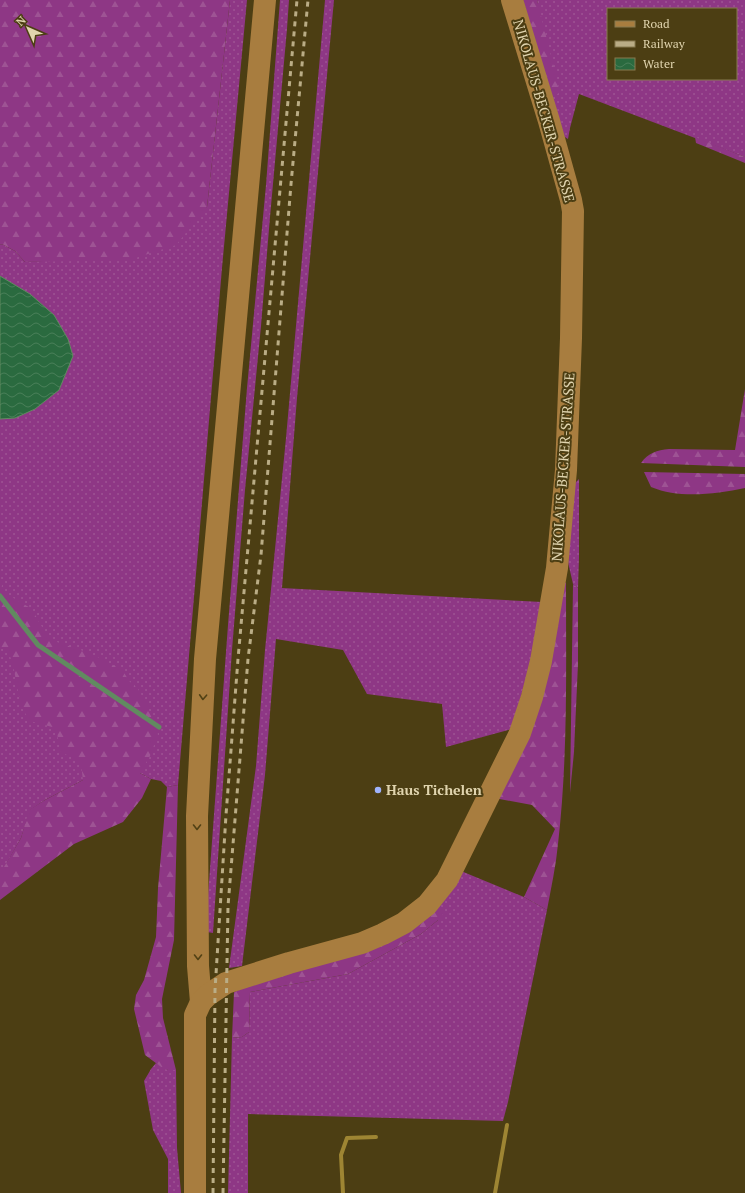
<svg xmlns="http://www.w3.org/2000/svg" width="745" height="1193" viewBox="0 0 745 1193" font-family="'PT Serif',serif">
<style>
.grass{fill:url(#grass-dots);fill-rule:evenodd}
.forest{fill:url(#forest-firs)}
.water{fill:url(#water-waves);stroke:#618a60}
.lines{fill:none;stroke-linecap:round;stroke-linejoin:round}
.stream{stroke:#618a60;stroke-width:5}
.street{stroke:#9e8533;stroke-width:4}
.secondary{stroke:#a87d3f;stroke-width:22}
.rail{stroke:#baad86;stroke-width:3;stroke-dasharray:5 5;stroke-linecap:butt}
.oneway{stroke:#514115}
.poi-dot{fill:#9fb3fd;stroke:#4c3e13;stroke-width:1.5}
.labels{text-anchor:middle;stroke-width:4;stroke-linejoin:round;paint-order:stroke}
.street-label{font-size:14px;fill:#e0d4ae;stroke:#4c3e13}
.poi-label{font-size:14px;font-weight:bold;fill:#e0d4ae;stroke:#4c3e13;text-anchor:start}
</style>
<defs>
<pattern id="grass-dots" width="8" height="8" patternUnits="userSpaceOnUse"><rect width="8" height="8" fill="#8e3785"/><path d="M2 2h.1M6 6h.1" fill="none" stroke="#9e5394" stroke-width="1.8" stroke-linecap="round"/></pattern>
<pattern id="forest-firs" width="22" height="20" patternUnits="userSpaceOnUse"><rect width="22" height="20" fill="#8e3785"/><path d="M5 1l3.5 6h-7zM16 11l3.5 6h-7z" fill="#9e5394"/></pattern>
<pattern id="water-waves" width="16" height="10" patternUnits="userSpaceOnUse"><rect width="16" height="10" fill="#2a6a3f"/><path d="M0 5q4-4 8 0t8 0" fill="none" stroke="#497e58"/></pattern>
</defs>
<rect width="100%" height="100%" fill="#4c3e13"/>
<g class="grass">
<path d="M 230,0 L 247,0 L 222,268 L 178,785 L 167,787 L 161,781 L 151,779 L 140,773 L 83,780 L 45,800 L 30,810 L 21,838 L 4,868 L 0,867 L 0,245 L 2,244 L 15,251 L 25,262 L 43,261 L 207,207 Z"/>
<path d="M 280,0 L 289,0 L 287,29 L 270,217 L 261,326 L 245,490 L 232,650 L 213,933 L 207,932 L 206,923 L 228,625 L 247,388 L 266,185 Z"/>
<path d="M 325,0 L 334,0 L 297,398 L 282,588 L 542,602 L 530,664 L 512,729 L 446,747 L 442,704 L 367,694 L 343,650 L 276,639 L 265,775 L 242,966 L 229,968 L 256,766 L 265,650 L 286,438 Z"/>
<path d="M 537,0 L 745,0 L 745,157 L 579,94 L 570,128 L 568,139 L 560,134 L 553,113 ZM 608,9 L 736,9 L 736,79 L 608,79 Z"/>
<path d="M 579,479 L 579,558 L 578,588 L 573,584 L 568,562 L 574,484 Z"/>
<path d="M 461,871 L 524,897 L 547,910 L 508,1102 L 503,1121 L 248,1114 L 248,1193 L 228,1193 L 232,1038 L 242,1037 L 249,1032 L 250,992 L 348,974 L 421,934 L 438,920 L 438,903 Z"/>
<path d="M 156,1063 L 168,1070 L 176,1070 L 177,1148 L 181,1193 L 168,1193 L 168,1159 L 153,1130 L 144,1081 L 151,1069 Z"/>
</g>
<g class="forest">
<path d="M 0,0 L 230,0 L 207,207 L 176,245 L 129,260 L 25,262 L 15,251 L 2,244 L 0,245 Z"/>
<path d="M 523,0 L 537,0 L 560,92 L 552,98 Z"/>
<path d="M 695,137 L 745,157 L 745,163 L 696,143 Z"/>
<path d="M 745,389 L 745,467 L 641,463 C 648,453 657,450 669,449 L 735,450 Z"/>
<path d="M 644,472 L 745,474 L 745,488 C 715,494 680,499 651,487 Z"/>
<path d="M 561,580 L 566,583 C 566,670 568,757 558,844 C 556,866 551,888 547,910 L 524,897 L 555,829 L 532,805 L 494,798 Z"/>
<path d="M 0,581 L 5,593 L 32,609 L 40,624 L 51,640 L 89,653 L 106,661 L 123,671 L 129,681 L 138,689 L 147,705 L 158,734 L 150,756 L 140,773 L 151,779 L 142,798 L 123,822 L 74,844 L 0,900 L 0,867 L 4,867 L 21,838 L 29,810 L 45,800 L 83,780 L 81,765 L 73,758 L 61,752 L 56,729 L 52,727 L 30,721 L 22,708 L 20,701 L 14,670 L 9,652 L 0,647 Z"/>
<path d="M 573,584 L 578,588 L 578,664 L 574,752 L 570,793 Z"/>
<path d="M 178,785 L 174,940 L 162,999 L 163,1018 L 176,1070 L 168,1070 L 164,1069 L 145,1055 L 134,1009 L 136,995 L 144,980 L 156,937 L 158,888 L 167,787 Z"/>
<path d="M 438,903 L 444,913 L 438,920 L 421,934 L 348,974 L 250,992 L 249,1032 L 242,1037 L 232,1038 L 234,992 Z"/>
</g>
<path class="water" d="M 0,276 L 30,294 L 54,315 L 68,339 L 73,356 L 59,390 L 35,409 L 15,418 L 0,419 Z"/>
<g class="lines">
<path class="stream" d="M 0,596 L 38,645 L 159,727"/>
<g class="street">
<path d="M 343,1193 L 341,1155 L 347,1138 L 376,1137"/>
<path d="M 495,1193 L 507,1125"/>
</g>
<g class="secondary">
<path d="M 201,1002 L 198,966 L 197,816 L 205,659 L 265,0"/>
<path d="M 195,1193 L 195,1015 L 201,1002 L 208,995 L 226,983 L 289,963 L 362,943 L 383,934 L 404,923 L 427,905 L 447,880 L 520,733 L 532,697 L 541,661 L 557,568 L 566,470 L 571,338 L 573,211 L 571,200 L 549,121 L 512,0"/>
</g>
<g class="rail">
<path d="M 213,1193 L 215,990 L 226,815 L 238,659 L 297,0"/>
<path d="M 223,1193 L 228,906 L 248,659 L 261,555 L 291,184 L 308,0"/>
</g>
</g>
<defs><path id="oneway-chevron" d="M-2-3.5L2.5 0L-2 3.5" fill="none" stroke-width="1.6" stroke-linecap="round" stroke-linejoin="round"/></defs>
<g class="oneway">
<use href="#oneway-chevron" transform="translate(203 697) rotate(93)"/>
<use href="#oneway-chevron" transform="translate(197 827) rotate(90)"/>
<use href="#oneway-chevron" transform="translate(198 957) rotate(90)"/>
</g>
<circle class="poi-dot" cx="378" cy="790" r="4"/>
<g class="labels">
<g class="street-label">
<text transform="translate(544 111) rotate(74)" y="5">NIKOLAUS-BECKER-STRASSE</text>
<text transform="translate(563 467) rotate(-86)" y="5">NIKOLAUS-BECKER-STRASSE</text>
</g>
<g class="poi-label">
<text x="386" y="795">Haus Tichelen</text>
</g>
</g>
<rect x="607" y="8" width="130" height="72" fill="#4c3e13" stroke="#877a51"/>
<rect x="615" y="21" width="20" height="6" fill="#a87d3f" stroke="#877a51"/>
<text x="643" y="28" font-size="12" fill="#e0d4ae">Road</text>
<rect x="615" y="41" width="20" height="6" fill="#baad86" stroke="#877a51"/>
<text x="643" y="48" font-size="12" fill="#e0d4ae">Railway</text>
<rect x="615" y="58" width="20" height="12" fill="url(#water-waves)" stroke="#877a51"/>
<text x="643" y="68" font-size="12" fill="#e0d4ae">Water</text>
<g transform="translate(28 28) rotate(315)" stroke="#4c3e13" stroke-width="3" paint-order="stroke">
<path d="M0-3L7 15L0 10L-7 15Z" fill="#e0d4ae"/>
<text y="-6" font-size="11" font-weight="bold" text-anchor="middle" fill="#e0d4ae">N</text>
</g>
</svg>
